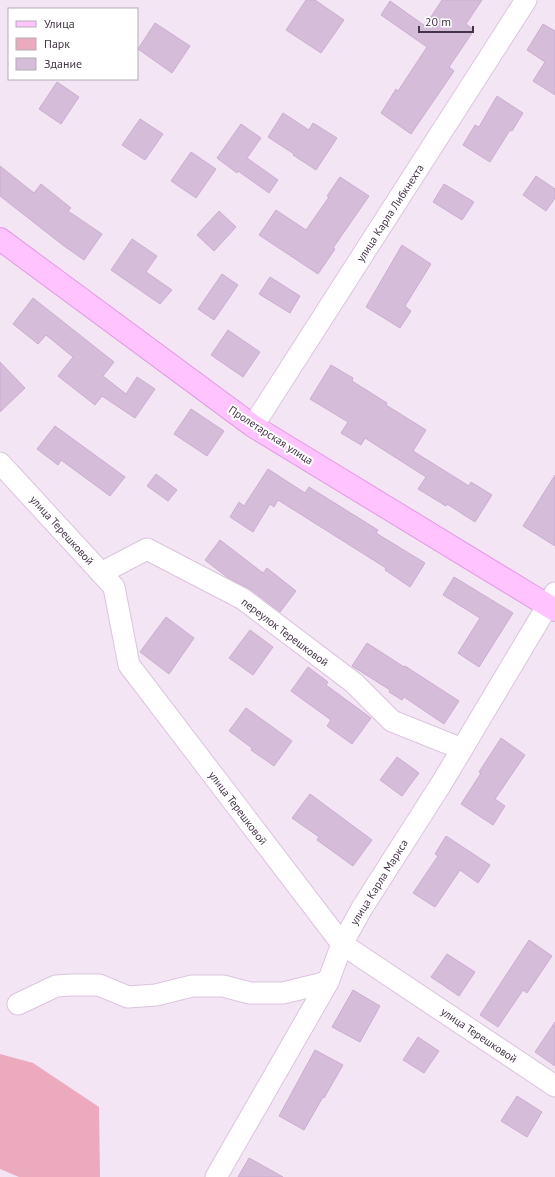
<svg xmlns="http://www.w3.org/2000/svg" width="555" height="1177" viewBox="0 0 555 1177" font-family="'PT Sans',sans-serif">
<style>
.green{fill:#ecaabe}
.building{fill:#d5bdda;stroke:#cdacd2}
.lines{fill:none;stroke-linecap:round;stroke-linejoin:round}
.minor-casing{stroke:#dcc4de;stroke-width:23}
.secondary-casing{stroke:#e399e4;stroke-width:24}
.minor{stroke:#fff;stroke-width:21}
.secondary{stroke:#ffc4ff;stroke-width:22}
.labels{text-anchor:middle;stroke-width:4;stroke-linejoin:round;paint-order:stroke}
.street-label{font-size:11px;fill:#443447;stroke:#fff}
</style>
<rect width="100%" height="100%" fill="#f3e5f4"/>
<path class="green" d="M 0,1054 L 33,1063 L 99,1107 L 100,1177 L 19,1177 L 0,1169 Z"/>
<g class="building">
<path d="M 306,0 L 315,0 L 344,20 L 321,53 L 286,30 Z"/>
<path d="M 442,0 L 482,0 L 466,24 L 474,30 L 449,67 L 454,71 L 411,134 L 381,113 L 396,89 L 398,91 L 427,47 L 381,15 L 390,1 L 425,26 Z"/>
<path d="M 155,23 L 190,46 L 172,73 L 138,49 Z"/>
<path d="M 543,24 L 555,31 L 555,95 L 533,81 L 545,62 L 527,50 Z"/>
<path d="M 57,82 L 79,97 L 61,124 L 39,109 Z"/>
<path d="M 497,96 L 523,113 L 512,131 L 510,130 L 490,162 L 463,145 L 475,125 L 479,127 Z"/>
<path d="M 283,113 L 309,130 L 313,123 L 337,138 L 316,170 L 293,155 L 294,154 L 268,137 Z"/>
<path d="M 140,119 L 163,134 L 145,160 L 122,145 Z"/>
<path d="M 241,124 L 261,138 L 247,158 L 278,180 L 269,193 L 238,171 L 237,173 L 217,158 Z"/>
<path d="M 191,152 L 216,169 L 196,198 L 171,181 Z"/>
<path d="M 0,166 L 34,193 L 41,184 L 71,208 L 68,211 L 102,234 L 84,260 L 64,246 L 0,196 Z"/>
<path d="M 536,176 L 555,189 L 555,198 L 546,211 L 523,195 Z"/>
<path d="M 340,177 L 369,196 L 333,248 L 335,249 L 318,274 L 259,235 L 276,210 L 306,230 L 329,197 L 327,196 Z"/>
<path d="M 444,184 L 474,202 L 462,220 L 433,202 Z"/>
<path d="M 219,211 L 236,227 L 214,251 L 197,235 Z"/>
<path d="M 132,239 L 157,256 L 146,272 L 172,290 L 160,304 L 111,270 Z"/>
<path d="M 402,245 L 431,264 L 405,306 L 411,311 L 400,328 L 366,307 Z"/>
<path d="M 222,274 L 238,285 L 214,320 L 198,309 Z"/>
<path d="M 270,277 L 300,296 L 290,313 L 259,294 Z"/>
<path d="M 33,298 L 114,362 L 103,376 L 126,394 L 137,377 L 155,389 L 135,418 L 102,396 L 95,405 L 58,376 L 73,357 L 46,335 L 38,344 L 13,324 Z"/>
<path d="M 228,330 L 260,352 L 243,377 L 211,355 Z"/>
<path d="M 0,362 L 25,388 L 0,412 Z"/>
<path d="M 331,365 L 353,378 L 352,381 L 387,403 L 386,405 L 426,430 L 413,451 L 469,486 L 471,482 L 492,495 L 475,522 L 447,504 L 446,506 L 418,489 L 426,477 L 365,438 L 361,445 L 341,433 L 348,422 L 310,399 Z"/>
<path d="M 191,409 L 224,431 L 207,456 L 174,434 Z"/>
<path d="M 55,426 L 125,477 L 110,496 L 61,460 L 58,465 L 37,449 Z"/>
<path d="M 268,469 L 305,493 L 309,487 L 378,530 L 376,533 L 425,563 L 410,587 L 385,570 L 386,568 L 278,500 L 274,507 L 270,504 L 253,532 L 230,517 L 239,502 L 244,506 Z"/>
<path d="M 156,474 L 177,490 L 168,501 L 147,486 Z"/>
<path d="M 555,475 L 555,546 L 523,526 Z"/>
<path d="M 220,540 L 263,573 L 267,568 L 296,591 L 280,612 L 250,589 L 228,578 L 205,560 Z"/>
<path d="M 454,577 L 513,613 L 479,667 L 458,653 L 480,618 L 443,595 Z"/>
<path d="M 166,617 L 194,638 L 169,674 L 140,652 Z"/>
<path d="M 250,630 L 273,647 L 253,675 L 229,658 Z"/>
<path d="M 367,643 L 404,667 L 405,666 L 459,701 L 444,724 L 404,697 L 402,700 L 389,692 L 390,690 L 352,666 Z"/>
<path d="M 308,667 L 328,682 L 326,685 L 371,718 L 352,744 L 327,726 L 331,720 L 291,691 Z"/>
<path d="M 246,708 L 292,741 L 274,766 L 251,750 L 252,748 L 229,731 Z"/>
<path d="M 501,738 L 525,755 L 495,799 L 505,806 L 493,825 L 461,804 L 481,773 L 479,772 Z"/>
<path d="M 397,757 L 419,773 L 402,796 L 380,780 Z"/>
<path d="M 310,794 L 372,840 L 353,866 L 317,840 L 319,837 L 292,818 Z"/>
<path d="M 446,836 L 490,865 L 478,883 L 460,870 L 435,907 L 413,893 L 438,856 L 435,854 Z"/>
<path d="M 529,940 L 552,956 L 527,993 L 523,990 L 498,1027 L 480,1015 Z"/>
<path d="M 447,954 L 475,972 L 459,996 L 431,977 Z"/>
<path d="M 353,990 L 380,1006 L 360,1042 L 332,1027 Z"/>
<path d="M 555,1022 L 555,1066 L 535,1052 Z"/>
<path d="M 418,1037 L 439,1051 L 424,1073 L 403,1060 Z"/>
<path d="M 315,1050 L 343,1065 L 324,1098 L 323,1097 L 304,1130 L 279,1116 Z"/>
<path d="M 517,1096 L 542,1112 L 527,1137 L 501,1121 Z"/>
<path d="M 249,1158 L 283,1177 L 238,1177 Z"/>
</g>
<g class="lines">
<defs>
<g id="minor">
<path d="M 253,426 L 526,0"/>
<path d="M 0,463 L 114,587 L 129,665 L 342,944 L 555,1086"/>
<path d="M 101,573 L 147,549 L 243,599 L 354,683 L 392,721 L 462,749"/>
<path d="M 18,1004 L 56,986 L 72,985 L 99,985 L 128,997 L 156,995 L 192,986 L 223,986 L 250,993 L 283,993 L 328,982"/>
<path d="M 216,1177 L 328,982 L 342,944 L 362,908 L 443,781 L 555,593"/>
</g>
<path id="secondary" d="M 0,239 L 253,426 L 555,610"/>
</defs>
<use href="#minor" class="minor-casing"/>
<use href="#secondary" class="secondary-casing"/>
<use href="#minor" class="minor"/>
<use href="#secondary" class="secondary"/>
</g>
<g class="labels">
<g class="street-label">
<text transform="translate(390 213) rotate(-57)" y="4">улица Карла Либкнехта</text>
<text transform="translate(271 435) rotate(33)" y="4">Пролетарская улица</text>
<text transform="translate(62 530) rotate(48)" y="4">улица Терешковой</text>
<text transform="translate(285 632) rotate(37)" y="4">переулок Терешковой</text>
<text transform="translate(238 808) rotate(53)" y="4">улица Терешковой</text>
<text transform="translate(379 882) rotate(-58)" y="4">улица Карла Маркса</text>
<text transform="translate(479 1035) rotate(34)" y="4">улица Терешковой</text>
</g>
</g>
<rect x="8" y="8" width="130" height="72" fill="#ffffff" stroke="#b4aeb5"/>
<rect x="16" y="21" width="20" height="6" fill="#ffc4ff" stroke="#b4aeb5"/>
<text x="44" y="28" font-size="12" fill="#443447">Улица</text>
<rect x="16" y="38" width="20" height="12" fill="#ecaabe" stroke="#b4aeb5"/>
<text x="44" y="48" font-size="12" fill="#443447">Парк</text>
<rect x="16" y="58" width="20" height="12" fill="#d5bdda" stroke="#b4aeb5"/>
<text x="44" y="68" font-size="12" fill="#443447">Здание</text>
<path d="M419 26v6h54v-6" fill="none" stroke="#443447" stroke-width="2"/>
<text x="425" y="26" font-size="12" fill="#443447" stroke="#ffffff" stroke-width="3" paint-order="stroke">20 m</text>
</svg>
